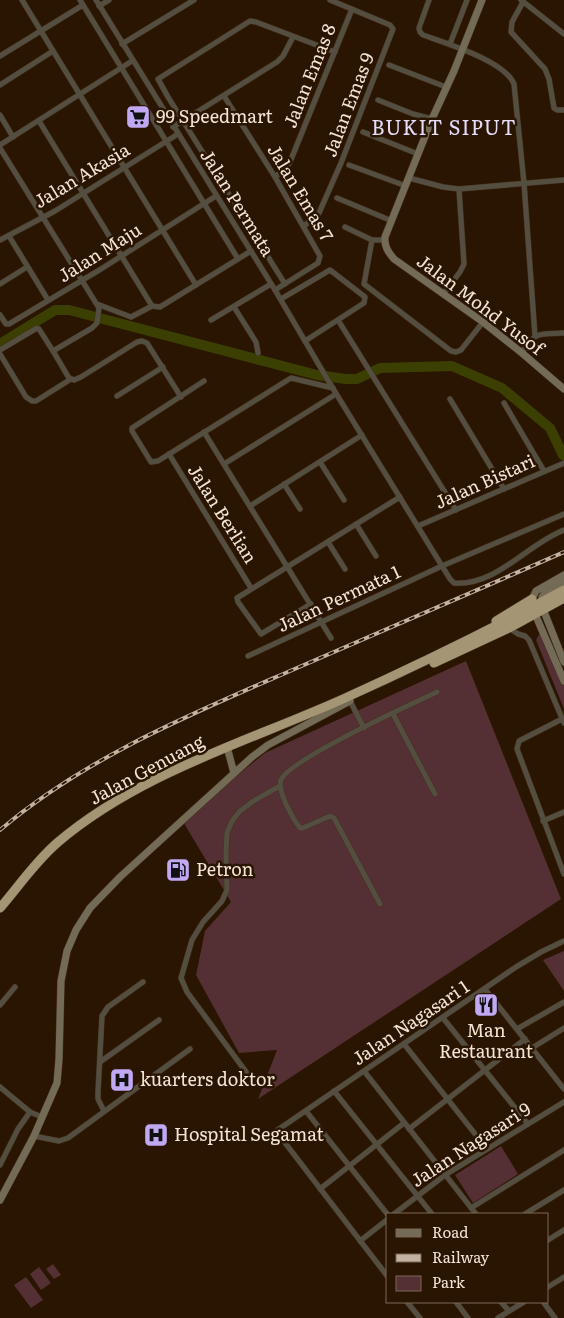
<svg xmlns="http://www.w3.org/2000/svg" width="564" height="1318" viewBox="0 0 564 1318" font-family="Literata,serif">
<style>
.green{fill:#542f33}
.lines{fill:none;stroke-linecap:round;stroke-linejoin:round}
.river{stroke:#3b3f01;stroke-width:10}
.street-casing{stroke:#46321f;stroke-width:6}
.secondary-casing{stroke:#46321f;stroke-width:8}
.highway-casing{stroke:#46321f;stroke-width:10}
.street{stroke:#544e41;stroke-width:5}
.secondary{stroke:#746b56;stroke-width:7}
.highway{stroke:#a49675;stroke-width:9}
.rail-casing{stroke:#c2b2a2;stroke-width:4}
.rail{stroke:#2a1501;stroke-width:2;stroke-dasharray:5.5;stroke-linecap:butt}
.labels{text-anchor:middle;stroke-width:5;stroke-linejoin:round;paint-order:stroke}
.street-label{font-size:18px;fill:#f3e4d6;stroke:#2a1501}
.poi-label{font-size:18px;fill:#f3e4d6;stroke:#2a1501;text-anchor:start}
.quarter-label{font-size:20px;letter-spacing:1px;fill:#e4dcf9;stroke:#2a1501}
</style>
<rect width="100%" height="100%" fill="#2a1501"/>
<g class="green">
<path d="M 540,633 L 546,642 L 564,686 L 564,709 L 536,640 Z"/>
<path d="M 466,661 L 561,899 L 258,1099 L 277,1050 L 239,1053 L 196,975 L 205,931 L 231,902 L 182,820 L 265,753 Z"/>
<path d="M 564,951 L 564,991 L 543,960 Z"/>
<path d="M 501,1146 L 518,1174 L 473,1203 L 455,1175 Z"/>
<path d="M 53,1264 L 61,1275 L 54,1279 L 46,1269 Z"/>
<path d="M 39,1267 L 51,1283 L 41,1290 L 30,1274 Z"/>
<path d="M 26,1277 L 43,1300 L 31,1308 L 14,1285 Z"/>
</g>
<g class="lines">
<path class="river" d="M 0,344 L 55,310 L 69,310 L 317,375 L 346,379 L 357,379 L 380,368 L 452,366 L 502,388 L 550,428 L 563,455"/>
<defs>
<g id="street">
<path d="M 22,0 L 196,285"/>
<path d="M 80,0 L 238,259"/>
<path d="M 96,0 L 275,290 L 329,382 L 450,579 L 454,583 C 497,586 527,544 564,530"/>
<path d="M 429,0 L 419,28 L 420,32 L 423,35 C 445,43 505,61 514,84 L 524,183 L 535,336"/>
<path d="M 521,0 L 564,34"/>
<path d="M 523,2 L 512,22 L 511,32 L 545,69 L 549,79 L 554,108 L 557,110 L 564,110"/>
<path d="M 99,6 L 109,0"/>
<path d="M 122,44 L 194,0"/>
<path d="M 450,44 L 467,0"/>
<path d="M 0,56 L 83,5"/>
<path d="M 389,65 L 446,87"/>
<path d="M 0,85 L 53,51"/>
<path d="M 224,96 L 275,177 L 320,256 L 318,263 L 275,290"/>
<path d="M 378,100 L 413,114 L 432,119"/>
<path d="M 0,115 L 13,137"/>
<path d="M 39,121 L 152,306"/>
<path d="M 173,127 L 277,62 L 283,56 L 293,37"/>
<path d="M 363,132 L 418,154"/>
<path d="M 0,145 L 132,61"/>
<path d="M 0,148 L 99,308 L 97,323 L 92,328 L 53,351 L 69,378 L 74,380 L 81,377 L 137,342 L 142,341 L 147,343 L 181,397"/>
<path d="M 349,165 L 406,186"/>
<path d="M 275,177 L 286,168 L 290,162 L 352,9"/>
<path d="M 409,178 L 443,187 L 459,189 L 564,180"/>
<path d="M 337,198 L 392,221"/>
<path d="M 304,226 L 319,213 L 341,163 L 393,29 L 390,25 L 330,0"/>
<path d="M 345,227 L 372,240 L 385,240"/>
<path d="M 9,236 L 48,300"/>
<path d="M 0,240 L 55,211 L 178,134"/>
<path d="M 372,240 L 364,284 L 451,351 L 456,352 L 461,350 L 483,322"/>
<path d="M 0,284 L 27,267"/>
<path d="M 285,284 L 168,97 L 158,79 L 250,21 L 256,22 L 335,52"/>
<path d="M 443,294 L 460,272 L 464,264 L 459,189"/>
<path d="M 281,299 L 330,270 L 365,297 L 364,303 L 305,341"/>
<path d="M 97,304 L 131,317 L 152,306 L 160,307 L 251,251"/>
<path d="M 234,307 L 256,342 L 258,353"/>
<path d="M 0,315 L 6,324 L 9,324 L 101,269 L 216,196"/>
<path d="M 211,320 L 271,284"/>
<path d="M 338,320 L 456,510"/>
<path d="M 0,350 L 37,328 L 39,329 L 53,351"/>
<path d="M 522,353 C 535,330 540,335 564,333"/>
<path d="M 0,354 L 26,397 L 32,401 L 36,401 L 71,379"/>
<path d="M 204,381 L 132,428 L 132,431 L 151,462 L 158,461 L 291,378 L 333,388"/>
<path d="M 117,396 L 163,367"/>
<path d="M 450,399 L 504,489"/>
<path d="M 504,403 L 544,471"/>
<path d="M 204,432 L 331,638"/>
<path d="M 169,454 L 251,588"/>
<path d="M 320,462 L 344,500"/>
<path d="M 224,464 L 336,394"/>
<path d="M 284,484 L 300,509"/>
<path d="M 250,506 L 362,435"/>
<path d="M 356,524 L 376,556"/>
<path d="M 418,526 L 564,463"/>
<path d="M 328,542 L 345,569"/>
<path d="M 311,604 L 261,634 L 238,602 L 237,598 L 400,497"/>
<path d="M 509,628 L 518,634 L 525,636 L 529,640 L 564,723"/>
<path d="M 248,656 L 442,566 L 564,514"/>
<path d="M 350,701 L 364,728"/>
<path d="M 393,714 L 435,794"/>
<path d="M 562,719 L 519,741 L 517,749 L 564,874"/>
<path d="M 543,821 L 564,812"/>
<path d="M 380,904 L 334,818 L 330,816 L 303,828 L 300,828 C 293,819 277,791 281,780 C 289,760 411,704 437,692"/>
<path d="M 485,989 L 564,1089"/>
<path d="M 0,1005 L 15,987"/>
<path d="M 443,1018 L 528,1124"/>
<path d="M 517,1029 L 564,1002"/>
<path d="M 404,1044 L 487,1149"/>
<path d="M 532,1048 L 564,1028"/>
<path d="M 100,1062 L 159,1020"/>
<path d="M 364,1071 L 476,1214"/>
<path d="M 252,1080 L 187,992 L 181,978 L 192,940 L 203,922 L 222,901 L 227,890 L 226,852 L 227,833 L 232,821 L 240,811 L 255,800 L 280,786"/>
<path d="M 0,1087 L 30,1112 L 42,1117"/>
<path d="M 334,1091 L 432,1214"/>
<path d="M 104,1111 L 98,1099 L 98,1092 L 102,1016 L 108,1007 L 143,982"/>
<path d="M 306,1111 L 388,1215"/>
<path d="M 409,1129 L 525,1039"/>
<path d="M 34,1136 L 59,1141 L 68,1138 L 190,1049"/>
<path d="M 0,1165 L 18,1129 L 30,1112"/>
<path d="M 320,1189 L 404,1123"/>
<path d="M 471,1208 L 564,1150"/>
<path d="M 394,1214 L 445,1175 L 564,1102"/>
<path d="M 525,1214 L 564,1190"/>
<path d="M 548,1240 L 564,1230"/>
<path d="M 360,1241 L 388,1219"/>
<path d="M 388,1277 L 276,1131 L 516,967 L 541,952 L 564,941"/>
<path d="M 548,1287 L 564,1277"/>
<path d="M 407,1302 L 420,1318"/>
<path d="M 456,1302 L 468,1318"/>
<path d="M 501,1302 L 509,1311"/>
<path d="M 544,1303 L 555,1318"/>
<path d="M 498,1318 L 524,1302"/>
</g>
<g id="secondary">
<path d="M 482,0 L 454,71 L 432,119 L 385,237 C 384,246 388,252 394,259 L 483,322 L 522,353 L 564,389"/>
<path d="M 564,575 L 536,591 L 532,599 L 532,607 L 564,681"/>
<path d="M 564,582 L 545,593 L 542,597 L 543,609 L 564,662"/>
<path d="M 227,747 L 234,773"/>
<path d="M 0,1200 L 34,1136 L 57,1083 L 59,1059 L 61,981 L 67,951 L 76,930 L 90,908 L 120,877 L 252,757 L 268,745 L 350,701"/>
</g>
<g id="highway">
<path d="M 496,621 L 532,599"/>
<path d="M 434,663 L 509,628 L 564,598"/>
<path d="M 0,908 C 19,886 35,862 57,843 C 139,773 247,742 343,699 C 418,665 492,629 564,590"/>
</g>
</defs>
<use href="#street" class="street-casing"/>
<use href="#secondary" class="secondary-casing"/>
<use href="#highway" class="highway-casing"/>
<use href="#street" class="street"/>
<use href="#secondary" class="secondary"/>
<use href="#highway" class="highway"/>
<defs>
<path id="rail" d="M 0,830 C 85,758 189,715 290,671 C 382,631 473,592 564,552"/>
</defs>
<use href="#rail" class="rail-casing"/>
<use href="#rail" class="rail"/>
</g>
<defs>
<symbol id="supermarket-square" viewBox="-11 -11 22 22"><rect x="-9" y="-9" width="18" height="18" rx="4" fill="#c0a8f3" stroke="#2a1501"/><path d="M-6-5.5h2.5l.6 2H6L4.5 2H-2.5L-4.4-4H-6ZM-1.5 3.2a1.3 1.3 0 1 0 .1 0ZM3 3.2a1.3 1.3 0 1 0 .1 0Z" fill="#111"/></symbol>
<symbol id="fuel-square" viewBox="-11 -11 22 22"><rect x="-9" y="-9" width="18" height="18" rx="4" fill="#c0a8f3" stroke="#2a1501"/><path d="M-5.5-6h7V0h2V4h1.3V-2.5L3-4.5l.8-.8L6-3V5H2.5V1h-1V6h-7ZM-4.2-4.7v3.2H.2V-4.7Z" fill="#111"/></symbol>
<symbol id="restaurant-square" viewBox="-11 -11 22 22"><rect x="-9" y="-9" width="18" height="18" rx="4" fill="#c0a8f3" stroke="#2a1501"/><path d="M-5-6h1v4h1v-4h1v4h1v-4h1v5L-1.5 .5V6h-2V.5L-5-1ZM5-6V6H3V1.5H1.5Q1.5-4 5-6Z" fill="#111"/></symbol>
<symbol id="hospital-square" viewBox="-11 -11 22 22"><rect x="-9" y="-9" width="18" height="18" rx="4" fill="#c0a8f3" stroke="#2a1501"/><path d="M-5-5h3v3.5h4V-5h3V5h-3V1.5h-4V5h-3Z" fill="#111"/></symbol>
</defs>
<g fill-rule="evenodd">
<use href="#supermarket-square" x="124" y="103" width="28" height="28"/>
<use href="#fuel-square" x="164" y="856" width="28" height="28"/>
<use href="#restaurant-square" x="472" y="991" width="28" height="28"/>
<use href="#hospital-square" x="108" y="1066" width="28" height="28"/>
<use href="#hospital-square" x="142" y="1121" width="28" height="28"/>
</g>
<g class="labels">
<g class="street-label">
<text transform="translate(310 76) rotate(-68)" y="6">Jalan Emas 8</text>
<text transform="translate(349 105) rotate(-69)" y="6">Jalan Emas 9</text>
<text transform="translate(82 176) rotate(-31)" y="6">Jalan Akasia</text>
<text transform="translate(300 193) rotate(59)" y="6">Jalan Emas 7</text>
<text transform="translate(237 203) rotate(58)" y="6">Jalan Permata</text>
<text transform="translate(100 253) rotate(-32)" y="6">Jalan Maju</text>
<text transform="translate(480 305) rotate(37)" y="6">Jalan Mohd Yusof</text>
<text transform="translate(485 482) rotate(-24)" y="6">Jalan Bistari</text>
<text transform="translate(222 514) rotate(58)" y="6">Jalan Berlian</text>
<text transform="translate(339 599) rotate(-25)" y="6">Jalan Permata 1</text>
<text transform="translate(147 770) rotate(-28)" y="6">Jalan Genuang</text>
<text transform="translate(411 1023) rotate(-34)" y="6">Jalan Nagasari 1</text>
<text transform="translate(471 1145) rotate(-33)" y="6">Jalan Nagasari 9</text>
</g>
<g class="poi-label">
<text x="156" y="123">99 Speedmart</text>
<text x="196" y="876">Petron</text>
<text x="486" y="1037" text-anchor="middle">Man<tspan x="486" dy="21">Restaurant</tspan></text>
<text x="140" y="1086">kuarters doktor</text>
<text x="174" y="1141">Hospital Segamat</text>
</g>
<g class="quarter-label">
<text x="444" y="135">BUKIT SIPUT</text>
</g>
</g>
<rect x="386" y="1213" width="162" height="90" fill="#2a1501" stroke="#7a6856"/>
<rect x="396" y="1229" width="25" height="8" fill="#746b56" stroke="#7a6856"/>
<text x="432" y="1238" font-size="15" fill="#f3e4d6">Road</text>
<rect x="396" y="1254" width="25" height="8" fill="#c2b2a2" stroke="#7a6856"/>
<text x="432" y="1263" font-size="15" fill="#f3e4d6">Railway</text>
<rect x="396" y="1276" width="25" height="15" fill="#542f33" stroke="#7a6856"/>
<text x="432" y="1288" font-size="15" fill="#f3e4d6">Park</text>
</svg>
